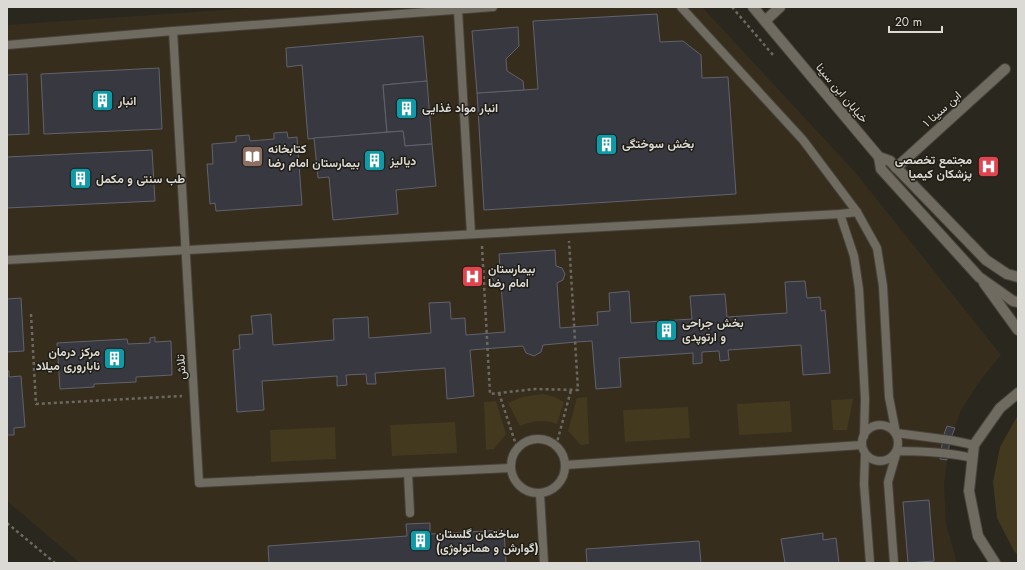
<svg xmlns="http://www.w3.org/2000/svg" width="1025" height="570" viewBox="0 0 1025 570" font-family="Jost,Vazirmatn,sans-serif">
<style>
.medical{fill:#362d1d}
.green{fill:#42391e}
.building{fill:#383841;stroke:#62626d}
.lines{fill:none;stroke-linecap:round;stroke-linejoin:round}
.service-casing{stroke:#47443d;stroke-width:10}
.minor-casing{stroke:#47443d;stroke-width:12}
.secondary-casing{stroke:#47443d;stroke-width:12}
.path{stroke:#6c6962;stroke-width:2.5;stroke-dasharray:3 3;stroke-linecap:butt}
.service{stroke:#6f6b61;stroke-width:8}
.minor{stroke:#6f6b61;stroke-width:10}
.secondary{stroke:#6f6b61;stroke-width:10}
.labels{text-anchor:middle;stroke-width:3;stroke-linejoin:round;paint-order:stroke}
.street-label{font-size:12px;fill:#dcdad5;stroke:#201d15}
.poi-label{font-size:12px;font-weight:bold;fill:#dcdad5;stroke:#201d15;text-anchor:start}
</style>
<rect width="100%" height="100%" fill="#2a271e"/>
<path class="medical" d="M 266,7 L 702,7 L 855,172 L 1001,355 L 980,381 L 961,410 L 950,440 L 944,484 L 946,524 L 957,563 L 80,563 L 7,501 L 7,25 Z"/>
<g class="green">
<path d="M 543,394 L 555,397 L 564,402 L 557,424 C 543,419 534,421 520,426 L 508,403 L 522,397 Z"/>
<path d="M 587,397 L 589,444 L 581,445 L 568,431 L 577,398 Z"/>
<path d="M 853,399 L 847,430 L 833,430 L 831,400 Z"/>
<path d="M 496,401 L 506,434 L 494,449 L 486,450 L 484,402 Z"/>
<path d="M 790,401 L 792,432 L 739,435 L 737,404 Z"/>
<path d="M 688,407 L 690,438 L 625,442 L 623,410 Z"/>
<path d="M 1018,415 L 1018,555 L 1014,551 L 997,518 L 993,482 L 1000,447 Z"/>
<path d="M 455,422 L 457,453 L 392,456 L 390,425 Z"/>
<path d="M 335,427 L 336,459 L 271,462 L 270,430 Z"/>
</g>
<g class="building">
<path d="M 657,14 L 660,42 L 683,41 L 701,55 L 702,78 L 728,77 L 736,194 L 484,210 L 477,93 L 538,89 L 533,21 Z"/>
<path d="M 518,27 L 519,46 L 506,59 L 507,71 L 523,81 L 524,90 L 477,93 L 472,31 Z"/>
<path d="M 423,36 L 427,81 L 383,85 L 387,132 L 308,139 L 302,65 L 287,67 L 286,48 Z"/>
<path d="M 159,68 L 162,129 L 44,134 L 41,74 Z"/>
<path d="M 27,74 L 29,134 L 7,135 L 7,75 Z"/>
<path d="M 427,81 L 432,144 L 405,146 L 403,131 L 387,132 L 383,85 Z"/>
<path d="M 403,131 L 405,146 L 432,144 L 436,186 L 396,190 L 398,214 L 333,220 L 329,177 L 318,178 L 314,138 Z"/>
<path d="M 287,132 L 288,138 L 297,137 L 302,205 L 216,211 L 215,203 L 210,204 L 207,164 L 213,164 L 212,144 L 236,142 L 236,136 L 249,135 L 250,141 L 274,139 L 274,133 Z"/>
<path d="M 152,150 L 155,201 L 7,208 L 7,157 Z"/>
<path d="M 555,250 L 556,266 L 562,268 L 565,274 L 563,280 L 557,283 L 560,328 L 598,325 L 597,312 L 610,311 L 609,293 L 629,291 L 631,323 L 692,319 L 690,296 L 725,294 L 727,317 L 787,313 L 785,282 L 805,281 L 807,298 L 820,297 L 821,311 L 825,310 L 830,373 L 803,375 L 801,345 L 728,350 L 729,360 L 720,361 L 719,351 L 702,352 L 702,363 L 693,364 L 693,353 L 619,358 L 621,387 L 596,389 L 592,341 L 576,342 L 543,345 L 541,352 L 534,356 L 526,353 L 523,346 L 470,350 L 474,396 L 447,399 L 445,368 L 375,373 L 376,384 L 367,384 L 366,374 L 346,375 L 347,385 L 337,386 L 337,376 L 262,381 L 264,410 L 237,412 L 233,350 L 240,349 L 239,335 L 253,334 L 251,316 L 271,314 L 273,345 L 334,340 L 333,319 L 368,317 L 369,338 L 431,333 L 429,303 L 450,302 L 451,319 L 465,318 L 466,335 L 505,332 L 501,285 L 495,283 L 492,277 L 495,271 L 500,268 L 499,254 Z"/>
<path d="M 21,298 L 24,351 L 7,352 L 7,299 Z"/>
<path d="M 155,337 L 155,342 L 171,341 L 172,375 L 136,377 L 136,382 L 94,384 L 94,387 L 60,389 L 57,343 L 127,339 L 128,344 L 150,343 L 150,338 Z"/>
<path d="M 7,371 L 9,371 L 9,377 L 21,376 L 25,427 L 14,428 L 14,435 L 7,435 Z"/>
<path d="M 947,426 L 955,428 L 950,440 L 947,460 L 940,459 L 943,437 Z"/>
<path d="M 929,500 L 934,561 L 908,563 L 903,502 Z"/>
<path d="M 430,523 L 430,534 L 504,530 L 506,563 L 269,563 L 268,546 L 407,536 L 406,524 Z"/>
<path d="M 823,533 L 823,540 L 836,538 L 839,563 L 785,563 L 781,539 Z"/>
<path d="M 699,541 L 701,563 L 587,563 L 586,549 Z"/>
</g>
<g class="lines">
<defs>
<g id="service">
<path d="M 681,7 L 803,140 L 857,212 L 877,248 L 883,286 L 889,397 L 896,433 L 950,440 L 974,445"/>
<path d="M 458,10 L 471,234"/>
<path d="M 173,31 L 199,483 L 511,468"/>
<path d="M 7,45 L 173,31 L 493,7"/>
<path d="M 840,214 L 854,256 L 859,289 L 865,399 L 864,436"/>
<path d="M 7,260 L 840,214 L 857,212"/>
<circle cx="880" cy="443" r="18"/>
<circle cx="538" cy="466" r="27"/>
<path d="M 865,454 L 864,484 L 870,563"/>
<path d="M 565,465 L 862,445"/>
<path d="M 408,473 L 410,513"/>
<path d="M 540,494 L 544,563"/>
<path d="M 894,563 L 888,482 L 897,451 C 924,451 947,452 973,458"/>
</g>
<g id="minor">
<path d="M 765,21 L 780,7"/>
<path d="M 896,168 L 1005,69"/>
</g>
<g id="secondary">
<path d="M 753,7 L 879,157 L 890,161 L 986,260 L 1007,274 L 1018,277"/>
<path d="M 879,157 L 881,169 L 979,277 L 1013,301 L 1018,302"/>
<path d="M 984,283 L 1018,330"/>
<path d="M 995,563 L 978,536 L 969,491 L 974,445 L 1000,408 L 1018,393"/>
</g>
</defs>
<use href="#service" class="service-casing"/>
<use href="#minor" class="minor-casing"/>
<use href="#secondary" class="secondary-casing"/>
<g class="path">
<path d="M 732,7 L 773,55"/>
<path d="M 482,246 L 490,394 L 535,389 L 578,390 L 569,241"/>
<path d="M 31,314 L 36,404 L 182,396"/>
<path d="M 499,393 L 517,448"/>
<path d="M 556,446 L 571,390"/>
<path d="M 7,523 L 55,563"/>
</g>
<use href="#service" class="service"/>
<use href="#minor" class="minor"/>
<use href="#secondary" class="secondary"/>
</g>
<defs>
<symbol id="building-square" viewBox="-11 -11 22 22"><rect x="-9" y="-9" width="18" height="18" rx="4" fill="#0f9aa8" stroke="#201d15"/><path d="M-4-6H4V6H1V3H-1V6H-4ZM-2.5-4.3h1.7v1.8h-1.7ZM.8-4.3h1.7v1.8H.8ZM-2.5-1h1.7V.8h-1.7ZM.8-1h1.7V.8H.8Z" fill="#fff"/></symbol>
<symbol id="library-square" viewBox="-11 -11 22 22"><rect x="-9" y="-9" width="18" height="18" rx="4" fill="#8d6e63" stroke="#201d15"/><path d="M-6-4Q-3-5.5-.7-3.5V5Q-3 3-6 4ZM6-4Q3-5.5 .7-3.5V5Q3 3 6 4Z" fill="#fff"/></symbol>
<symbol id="hospital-square" viewBox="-11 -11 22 22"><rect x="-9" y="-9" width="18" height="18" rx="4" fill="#e0444e" stroke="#201d15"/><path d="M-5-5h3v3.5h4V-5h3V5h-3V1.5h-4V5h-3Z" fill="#fff"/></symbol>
</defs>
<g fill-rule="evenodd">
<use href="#building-square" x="90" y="88" width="25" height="25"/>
<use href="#building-square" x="394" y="96" width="25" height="25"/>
<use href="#building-square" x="594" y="132" width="25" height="25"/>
<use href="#library-square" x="240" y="144" width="25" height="25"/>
<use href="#building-square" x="362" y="148" width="25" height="25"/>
<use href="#hospital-square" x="976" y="154" width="25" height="25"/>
<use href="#building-square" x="68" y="166" width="25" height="25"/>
<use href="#hospital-square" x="460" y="264" width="25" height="25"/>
<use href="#building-square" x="654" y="318" width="25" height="25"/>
<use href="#building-square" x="102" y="346" width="25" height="25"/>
<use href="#building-square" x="408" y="528" width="25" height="25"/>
</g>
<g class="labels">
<g class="street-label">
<text transform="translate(842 93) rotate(50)" y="4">خیابان ابن سینا</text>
<text transform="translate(942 109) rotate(-42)" y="4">ابن سینا ۱</text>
<text transform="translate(181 367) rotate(-93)" y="4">تلاش</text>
</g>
<g class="poi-label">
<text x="118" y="105">انبار</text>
<text x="422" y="112">انبار مواد غذایی</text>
<text x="622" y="148">بخش سوختگی</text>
<text x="268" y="153">کتابخانه<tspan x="268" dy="14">بیمارستان امام رضا</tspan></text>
<text x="972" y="164" text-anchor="end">مجتمع تخصصی<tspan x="972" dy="14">پزشکان کیمیا</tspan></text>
<text x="390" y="165">دیالیز</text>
<text x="96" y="183">طب سنتی و مکمل</text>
<text x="488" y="273">بیمارستان<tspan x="488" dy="14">امام رضا</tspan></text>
<text x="682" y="327">بخش جراحی<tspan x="682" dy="14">و ارتوپدی</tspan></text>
<text x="100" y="356" text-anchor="end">مرکز درمان<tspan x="100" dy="14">ناباروری میلاد</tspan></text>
<text x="436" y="538">ساختمان گلستان<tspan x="436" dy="14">(گوارش و هماتولوژی)</tspan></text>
</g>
</g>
<rect width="1025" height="570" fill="none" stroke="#dcdad5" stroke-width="16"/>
<path d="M889 26v6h53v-6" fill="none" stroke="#dcdad5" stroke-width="2"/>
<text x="895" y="26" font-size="12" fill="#dcdad5" stroke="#201d15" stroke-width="3" paint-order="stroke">20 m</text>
</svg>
